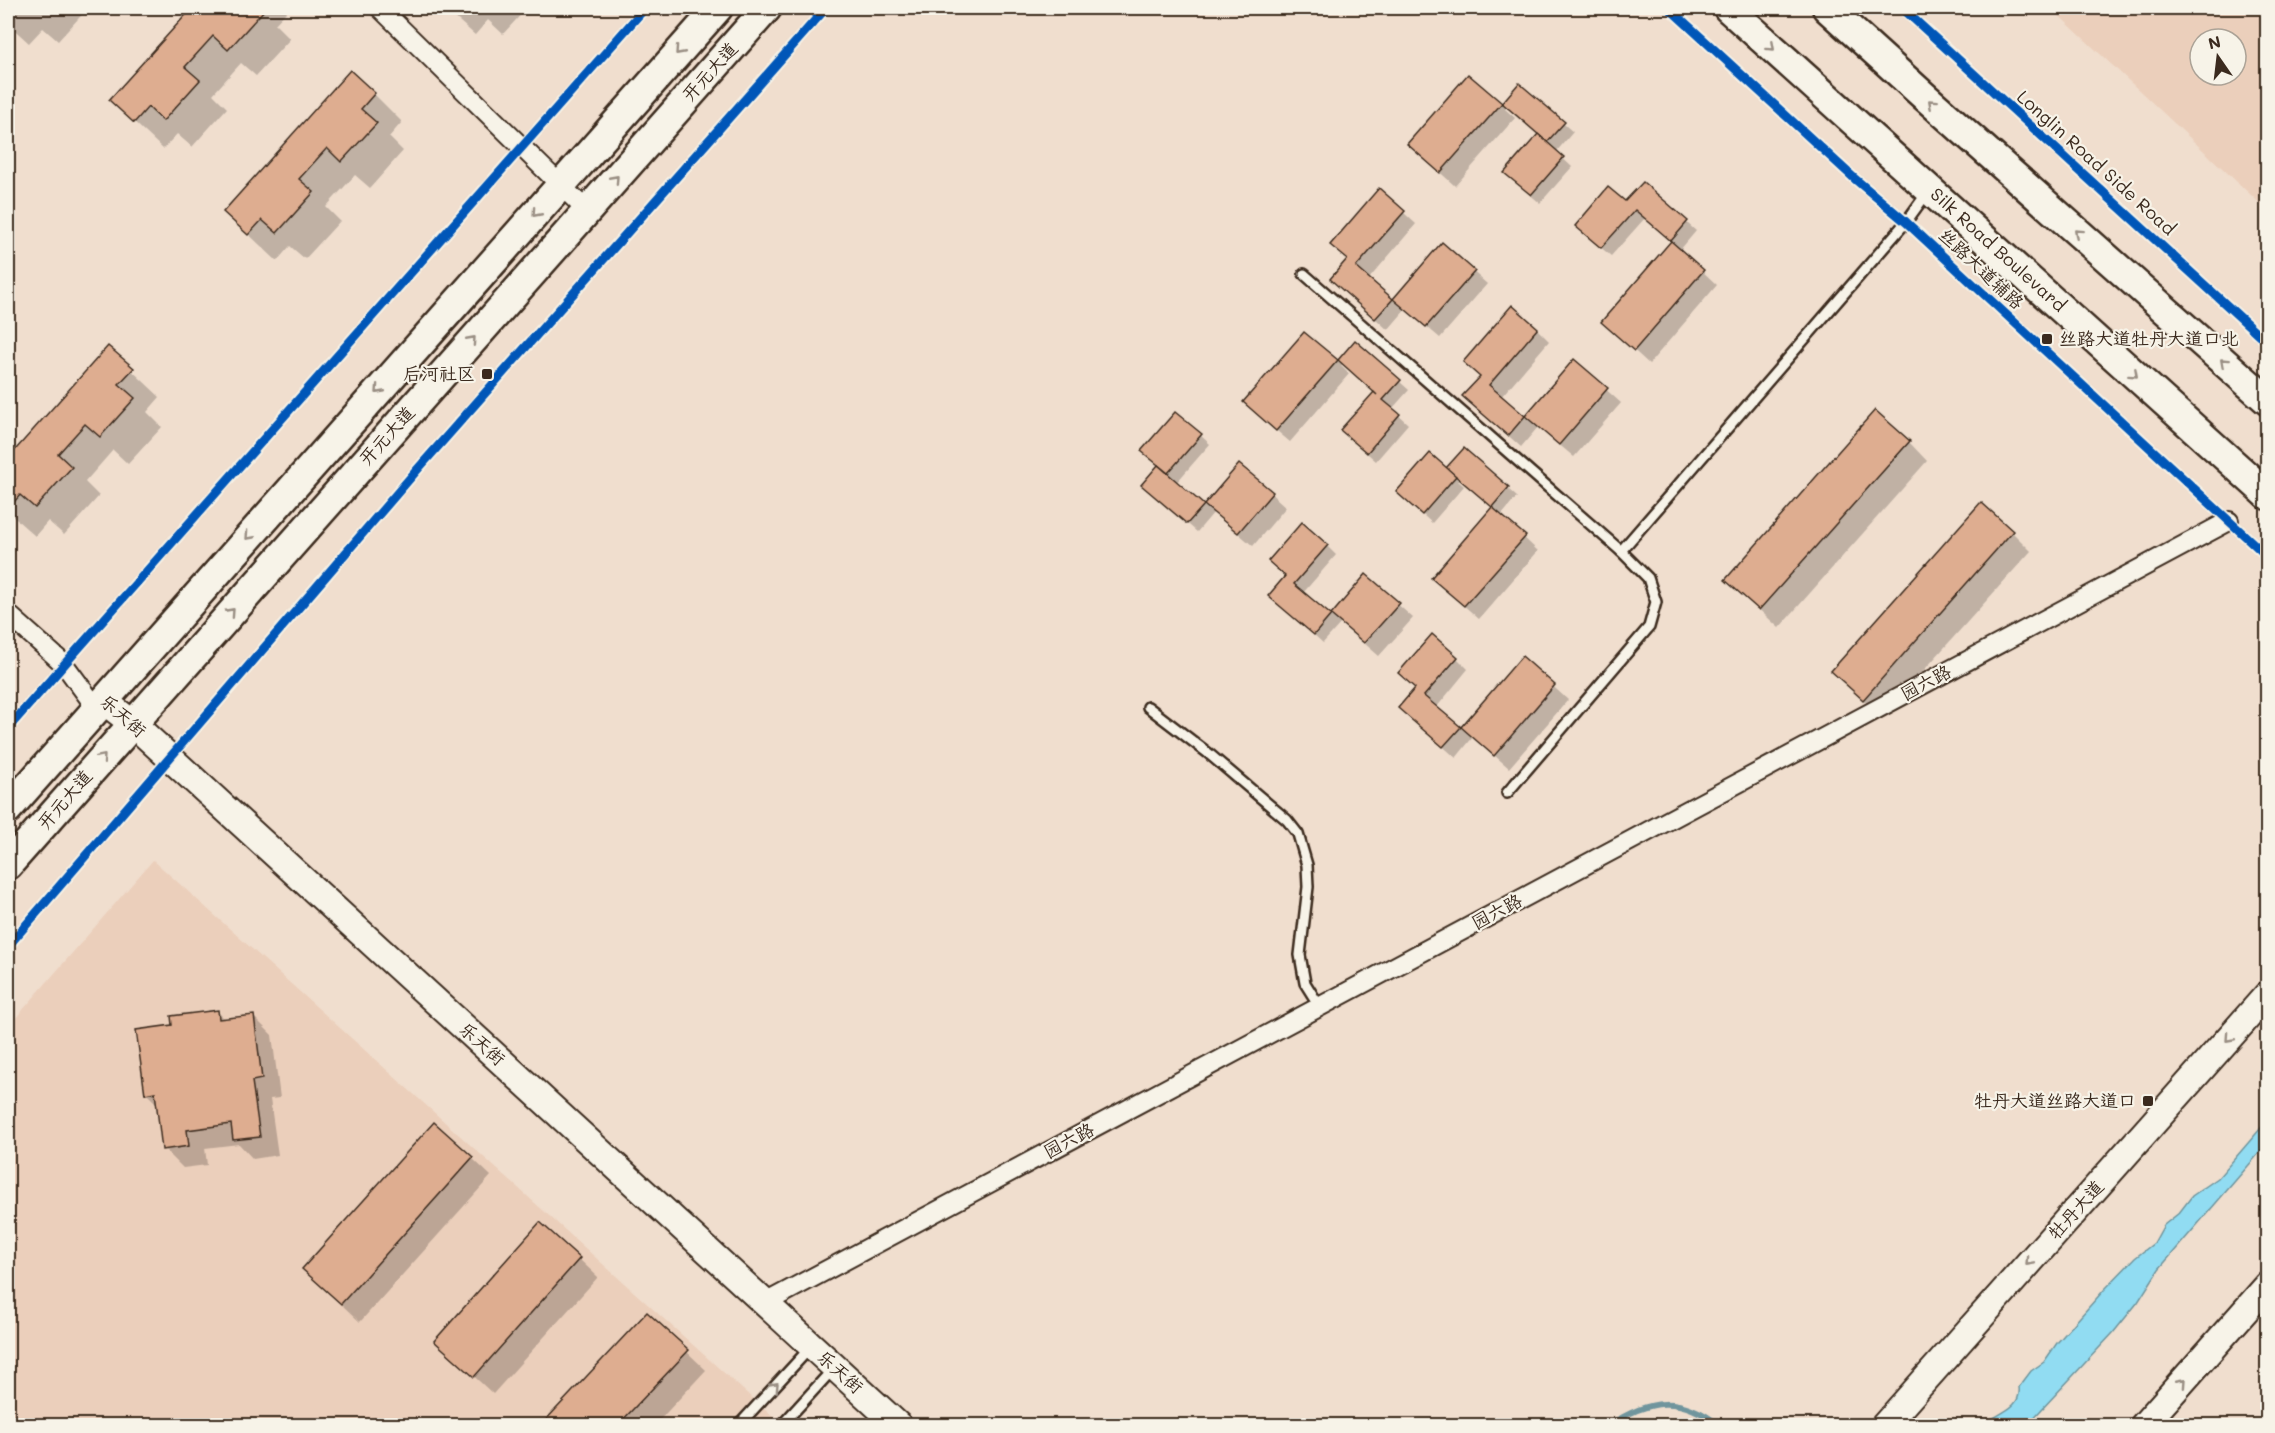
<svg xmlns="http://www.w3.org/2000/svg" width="2275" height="1433" viewBox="0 0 2275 1433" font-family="Mali,'LXGW WenKai TC',sans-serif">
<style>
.built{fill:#ebcfbb;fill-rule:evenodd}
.water{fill:#91dcf2;stroke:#6f959d;stroke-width:1.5}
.shadow{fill:#0003}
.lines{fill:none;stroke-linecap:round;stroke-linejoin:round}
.stream{stroke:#6f959d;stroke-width:6}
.building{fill:#dead90;stroke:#3b2a1e;stroke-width:1.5}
.lane-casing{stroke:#3b2a1e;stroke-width:14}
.street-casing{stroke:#3b2a1e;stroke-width:22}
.secondary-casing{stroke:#3b2a1e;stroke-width:30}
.primary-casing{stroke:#3b2a1e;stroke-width:33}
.lane{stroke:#f7f3e8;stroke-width:9}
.street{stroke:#f7f3e8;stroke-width:18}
.secondary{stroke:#f7f3e8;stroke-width:26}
.primary{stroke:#f7f3e8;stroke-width:28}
.cycleway-casing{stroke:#f7f3e8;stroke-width:13}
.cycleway{stroke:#0057b8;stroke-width:9}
.oneway{stroke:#998e83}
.poi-dot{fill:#3b2a1e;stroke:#f7f3e8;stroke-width:2}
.labels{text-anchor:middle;stroke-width:4.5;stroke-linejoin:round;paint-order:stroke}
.street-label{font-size:18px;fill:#3b2a1e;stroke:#f7f3e8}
.poi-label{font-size:18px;fill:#3b2a1e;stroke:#f7f3e8;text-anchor:end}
</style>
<rect width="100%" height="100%" fill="#f0dece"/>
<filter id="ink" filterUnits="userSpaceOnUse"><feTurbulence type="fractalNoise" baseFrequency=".0167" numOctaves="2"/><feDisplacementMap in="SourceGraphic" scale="12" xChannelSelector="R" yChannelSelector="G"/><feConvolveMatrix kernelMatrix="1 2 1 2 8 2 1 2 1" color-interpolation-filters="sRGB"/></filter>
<g filter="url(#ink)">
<g class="built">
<path d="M 2051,8 L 2267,8 L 2267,210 ZM 2200,39 L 2236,39 L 2236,75 L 2200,75 Z"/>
<path d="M 153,860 L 782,1425 L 8,1426 L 8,1027 Z"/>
</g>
<path class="water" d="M 2267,1121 L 2267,1144 L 2159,1269 L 2138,1302 L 2113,1333 L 2027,1425 L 1983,1425 C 1996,1413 2022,1410 2019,1387 L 2031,1371 L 2044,1362 L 2057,1343 L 2104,1290 L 2135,1258 L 2154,1243 L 2164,1225 L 2179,1213 L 2192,1196 L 2218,1178 Z"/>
<g class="shadow">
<path d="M 8,8 L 88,8 L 58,41 L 43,28 L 29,43 L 8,24 Z"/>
<path d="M 194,8 L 286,8 L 288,10 L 275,24 L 290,39 L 256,76 L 241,63 L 213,94 L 227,108 L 192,147 L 177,134 L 163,149 L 111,100 Z"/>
<path d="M 444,8 L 527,8 L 503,34 L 488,20 L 475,35 Z"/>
<path d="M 1468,76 L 1502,105 L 1519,85 L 1573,132 L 1556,152 L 1572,167 L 1540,203 L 1515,182 L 1539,135 L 1507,107 L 1505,109 L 1515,118 L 1455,186 L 1409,144 Z"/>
<path d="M 374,94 L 402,122 L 389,137 L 403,151 L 370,188 L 355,175 L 326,207 L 340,221 L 305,259 L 290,246 L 277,261 L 225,212 Z"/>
<path d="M 1643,184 L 1696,231 L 1680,250 L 1717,285 L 1649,364 L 1603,322 L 1672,242 L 1645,218 L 1611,256 L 1586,235 L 1625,204 Z"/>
<path d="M 1379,190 L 1416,224 L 1368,280 L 1393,301 L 1442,244 L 1487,284 L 1440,338 L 1406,309 L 1388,330 L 1332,279 L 1348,260 L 1332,245 Z"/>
<path d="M 1537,329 L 1549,341 L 1501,397 L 1526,418 L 1574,361 L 1621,403 L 1574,457 L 1538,427 L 1521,447 L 1464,396 Z"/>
<path d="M 1304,334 L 1338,362 L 1355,342 L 1409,390 L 1392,409 L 1408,424 L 1376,461 L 1351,439 L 1375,392 L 1343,364 L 1341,366 L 1349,374 L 1290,442 L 1258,415 Z"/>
<path d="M 108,348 L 160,397 L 147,412 L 162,427 L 128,464 L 113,450 L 85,482 L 99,496 L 64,535 L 48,521 L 35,536 L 8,512 L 8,460 Z"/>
<path d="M 1200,435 L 1210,444 L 1176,483 L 1204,507 L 1240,466 L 1286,507 L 1253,546 L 1214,512 L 1197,532 L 1143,485 L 1160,466 Z"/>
<path d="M 1909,442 L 1927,461 L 1779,628 L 1727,580 Z"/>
<path d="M 1464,450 L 1517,497 L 1501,516 L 1538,551 L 1479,619 L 1433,578 L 1494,508 L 1460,479 L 1458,481 L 1464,486 L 1432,523 L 1407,501 L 1451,474 Z"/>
<path d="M 2012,532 L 2031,551 L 1882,717 L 1851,689 Z"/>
<path d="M 1327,546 L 1336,555 L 1303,593 L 1331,617 L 1366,576 L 1413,618 L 1379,656 L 1341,623 L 1323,643 L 1270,595 Z"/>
<path d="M 1457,658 L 1468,669 L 1436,708 L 1461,729 L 1522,658 L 1568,700 L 1509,768 L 1473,737 L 1456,758 L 1400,708 Z"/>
<path d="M 217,1011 L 226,1020 L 253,1016 L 272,1035 L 280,1098 L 270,1099 L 278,1155 L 253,1159 L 239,1144 L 205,1148 L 207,1165 L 183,1168 L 164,1149 L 158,1105 L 146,1093 L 174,1026 Z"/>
<path d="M 472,1158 L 491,1176 L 360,1322 L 304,1269 Z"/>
<path d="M 579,1259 L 598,1277 L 493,1394 L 436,1341 Z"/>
<path d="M 647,1314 L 706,1370 L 654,1426 L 543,1426 Z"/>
</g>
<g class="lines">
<path class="stream" d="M 1608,1426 C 1649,1399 1680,1394 1720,1426"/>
</g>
<g class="building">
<path d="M 192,8 L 266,8 L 228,50 L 213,36 L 185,67 L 200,80 L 163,121 L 148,107 L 134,123 L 109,100 Z"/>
<path d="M 350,70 L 375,93 L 361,109 L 377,123 L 341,162 L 327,148 L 299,179 L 314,192 L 277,233 L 262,220 L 248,235 L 223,212 Z"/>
<path d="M 1468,74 L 1502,103 L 1440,173 L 1407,144 Z"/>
<path d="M 1519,83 L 1565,122 L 1547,142 L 1502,103 Z"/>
<path d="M 1538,134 L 1564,157 L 1531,195 L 1504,173 Z"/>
<path d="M 1643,182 L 1688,221 L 1671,241 L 1635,210 L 1601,248 L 1575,226 L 1608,187 L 1625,201 Z"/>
<path d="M 1379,188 L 1405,211 L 1356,267 L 1393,299 L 1375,319 L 1330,279 L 1347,259 L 1330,245 Z"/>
<path d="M 1671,241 L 1704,270 L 1634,351 L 1601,322 Z"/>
<path d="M 1442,242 L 1475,271 L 1426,327 L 1393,299 Z"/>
<path d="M 1512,305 L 1538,328 L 1489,385 L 1525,416 L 1508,436 L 1462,396 L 1480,377 L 1463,362 Z"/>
<path d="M 1304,332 L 1338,360 L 1276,431 L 1243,402 Z"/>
<path d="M 1355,340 L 1401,380 L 1383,400 L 1400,414 L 1367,453 L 1340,430 L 1374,392 L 1377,395 L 1338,360 Z"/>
<path d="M 108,346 L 134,368 L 119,384 L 135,398 L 100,437 L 85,424 L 58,454 L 72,467 L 35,508 L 20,495 L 8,509 L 8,458 Z"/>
<path d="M 1574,359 L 1608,388 L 1559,445 L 1525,416 Z"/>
<path d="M 1875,410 L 1910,441 L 1759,610 L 1725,580 Z"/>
<path d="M 1175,412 L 1202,434 L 1168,473 L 1141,451 Z"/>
<path d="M 1464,448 L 1509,487 L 1492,507 L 1446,468 Z"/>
<path d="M 1430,453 L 1456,476 L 1422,515 L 1396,492 Z"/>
<path d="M 1239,464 L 1273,492 L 1238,533 L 1204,505 Z"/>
<path d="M 1158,465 L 1204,505 L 1187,524 L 1141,485 Z"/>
<path d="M 1981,502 L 2013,531 L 1863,700 L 1831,671 Z"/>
<path d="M 1492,507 L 1526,536 L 1464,606 L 1431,578 Z"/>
<path d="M 1302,522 L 1328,545 L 1294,584 L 1331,615 L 1314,635 L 1268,596 L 1285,576 L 1268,561 Z"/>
<path d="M 1366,574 L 1400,603 L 1364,643 L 1331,615 Z"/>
<path d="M 1432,634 L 1458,657 L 1424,696 L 1461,727 L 1443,747 L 1398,708 L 1415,688 L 1398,673 Z"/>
<path d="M 1522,656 L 1555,685 L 1494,756 L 1461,727 Z"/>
<path d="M 218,1010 L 219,1019 L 254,1015 L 262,1079 L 252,1081 L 260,1137 L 233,1140 L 231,1124 L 187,1130 L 189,1146 L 162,1150 L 155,1092 L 145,1094 L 136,1030 L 172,1025 L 171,1016 Z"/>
<path d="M 434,1122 L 473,1157 L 341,1304 L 302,1269 Z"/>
<path d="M 540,1222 L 580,1258 L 474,1377 L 434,1341 Z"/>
<path d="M 647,1312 L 689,1350 L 618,1425 L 541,1425 Z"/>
</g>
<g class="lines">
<defs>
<g id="lane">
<path d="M 1304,274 L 1621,551 L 1906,222 L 1927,193"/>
<path d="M 1148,707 L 1208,753 L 1287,820 L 1298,834 L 1307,865 L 1308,887 L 1300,955 L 1305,983 L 1320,1007"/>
<path d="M 1507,793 L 1649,627 L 1656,602 L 1648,578 L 1621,551"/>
<path d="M 738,1426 L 810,1348"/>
<path d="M 781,1426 L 834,1368"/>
</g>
<g id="street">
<path d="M 380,8 L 587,211"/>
<path d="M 8,614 L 64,664 L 97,709"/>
<path d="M 765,1303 L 2229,521"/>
</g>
<g id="secondary">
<path d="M 104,701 L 132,723 L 899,1426"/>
<path d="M 1884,1426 L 2268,994"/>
<path d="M 2143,1426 L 2268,1285"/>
</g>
<g id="primary">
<path d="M 1728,8 L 2268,495"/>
<path d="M 1827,8 L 1923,95 L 2268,401"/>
<path d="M 8,809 L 718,8"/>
<path d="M 8,865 L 767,8"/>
</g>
</defs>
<use href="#lane" class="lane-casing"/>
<use href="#street" class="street-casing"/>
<use href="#secondary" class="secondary-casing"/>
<use href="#primary" class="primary-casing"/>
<use href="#lane" class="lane"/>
<use href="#street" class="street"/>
<use href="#secondary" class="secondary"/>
<use href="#primary" class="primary"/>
<defs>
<g id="cycleway">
<path d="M 1669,8 L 1855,179 L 1906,222 L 2268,557"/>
<path d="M 1902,8 L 2268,343"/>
<path d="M 8,728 L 645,8"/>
<path d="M 8,946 L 417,470 L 826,8"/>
</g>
</defs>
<use href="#cycleway" class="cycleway-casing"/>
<use href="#cycleway" class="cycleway"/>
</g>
<defs><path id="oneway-chevron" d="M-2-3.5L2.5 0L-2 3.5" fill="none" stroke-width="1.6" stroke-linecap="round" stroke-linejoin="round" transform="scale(1.5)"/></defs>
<g class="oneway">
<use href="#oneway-chevron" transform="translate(1771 47) rotate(42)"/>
<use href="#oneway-chevron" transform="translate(679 51) rotate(132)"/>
<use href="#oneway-chevron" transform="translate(1932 103) rotate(-138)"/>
<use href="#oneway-chevron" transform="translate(615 179) rotate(-48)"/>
<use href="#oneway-chevron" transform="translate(536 213) rotate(132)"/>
<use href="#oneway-chevron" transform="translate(2078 233) rotate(-138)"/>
<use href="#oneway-chevron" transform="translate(472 340) rotate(-48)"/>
<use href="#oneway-chevron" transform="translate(2224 362) rotate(-138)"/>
<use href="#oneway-chevron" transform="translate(2134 374) rotate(42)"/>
<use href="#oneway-chevron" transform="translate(379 390) rotate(132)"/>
<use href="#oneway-chevron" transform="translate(249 536) rotate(132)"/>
<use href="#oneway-chevron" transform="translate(231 612) rotate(-48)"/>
<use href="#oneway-chevron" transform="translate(102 758) rotate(-49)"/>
<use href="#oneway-chevron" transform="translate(2229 1038) rotate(132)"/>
<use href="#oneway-chevron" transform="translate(2029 1262) rotate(132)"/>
<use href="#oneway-chevron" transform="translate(2182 1382) rotate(-48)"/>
<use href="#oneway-chevron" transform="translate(775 1386) rotate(-47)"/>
</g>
</g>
<g class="poi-dot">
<rect x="2041" y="333" width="12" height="12" rx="3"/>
<rect x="481" y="368" width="12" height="12" rx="3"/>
<rect x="2142" y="1095" width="12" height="12" rx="3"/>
</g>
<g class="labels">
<g class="street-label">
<text transform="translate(710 72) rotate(-48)" y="6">开元大道</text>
<text transform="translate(2096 163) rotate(42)" y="6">Longlin Road Side Road</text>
<text transform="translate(1998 250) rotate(42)" y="6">Silk Road Boulevard</text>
<text transform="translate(1981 269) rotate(43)" y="6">丝路大道辅路</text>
<text transform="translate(387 436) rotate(-48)" y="6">开元大道</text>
<text transform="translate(1926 683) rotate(-28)" y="6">园六路</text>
<text transform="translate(123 716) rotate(41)" y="6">乐天街</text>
<text transform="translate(65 800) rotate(-49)" y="6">开元大道</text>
<text transform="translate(1497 912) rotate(-28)" y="6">园六路</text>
<text transform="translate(482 1044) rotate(42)" y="6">乐天街</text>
<text transform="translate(1069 1141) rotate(-28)" y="6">园六路</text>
<text transform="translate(2076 1210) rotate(-48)" y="6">牡丹大道</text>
<text transform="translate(840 1372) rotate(42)" y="6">乐天街</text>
</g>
<g class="poi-label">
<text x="2059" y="345" text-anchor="start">丝路大道牡丹大道口北</text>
<text x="475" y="380">后河社区</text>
<text x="2136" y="1107">牡丹大道丝路大道口</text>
</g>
</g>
<rect width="2275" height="1433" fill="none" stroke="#f7f3e8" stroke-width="30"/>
<rect x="15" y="15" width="2245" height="1403" fill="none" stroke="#3b2a1e" stroke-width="2" filter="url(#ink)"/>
<g transform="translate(2218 57) rotate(346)"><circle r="28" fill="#f7f3e8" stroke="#aca397" stroke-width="1.5"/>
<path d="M0-4.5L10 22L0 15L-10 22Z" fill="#3b2a1e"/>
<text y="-9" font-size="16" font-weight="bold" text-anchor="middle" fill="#3b2a1e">N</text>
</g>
</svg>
